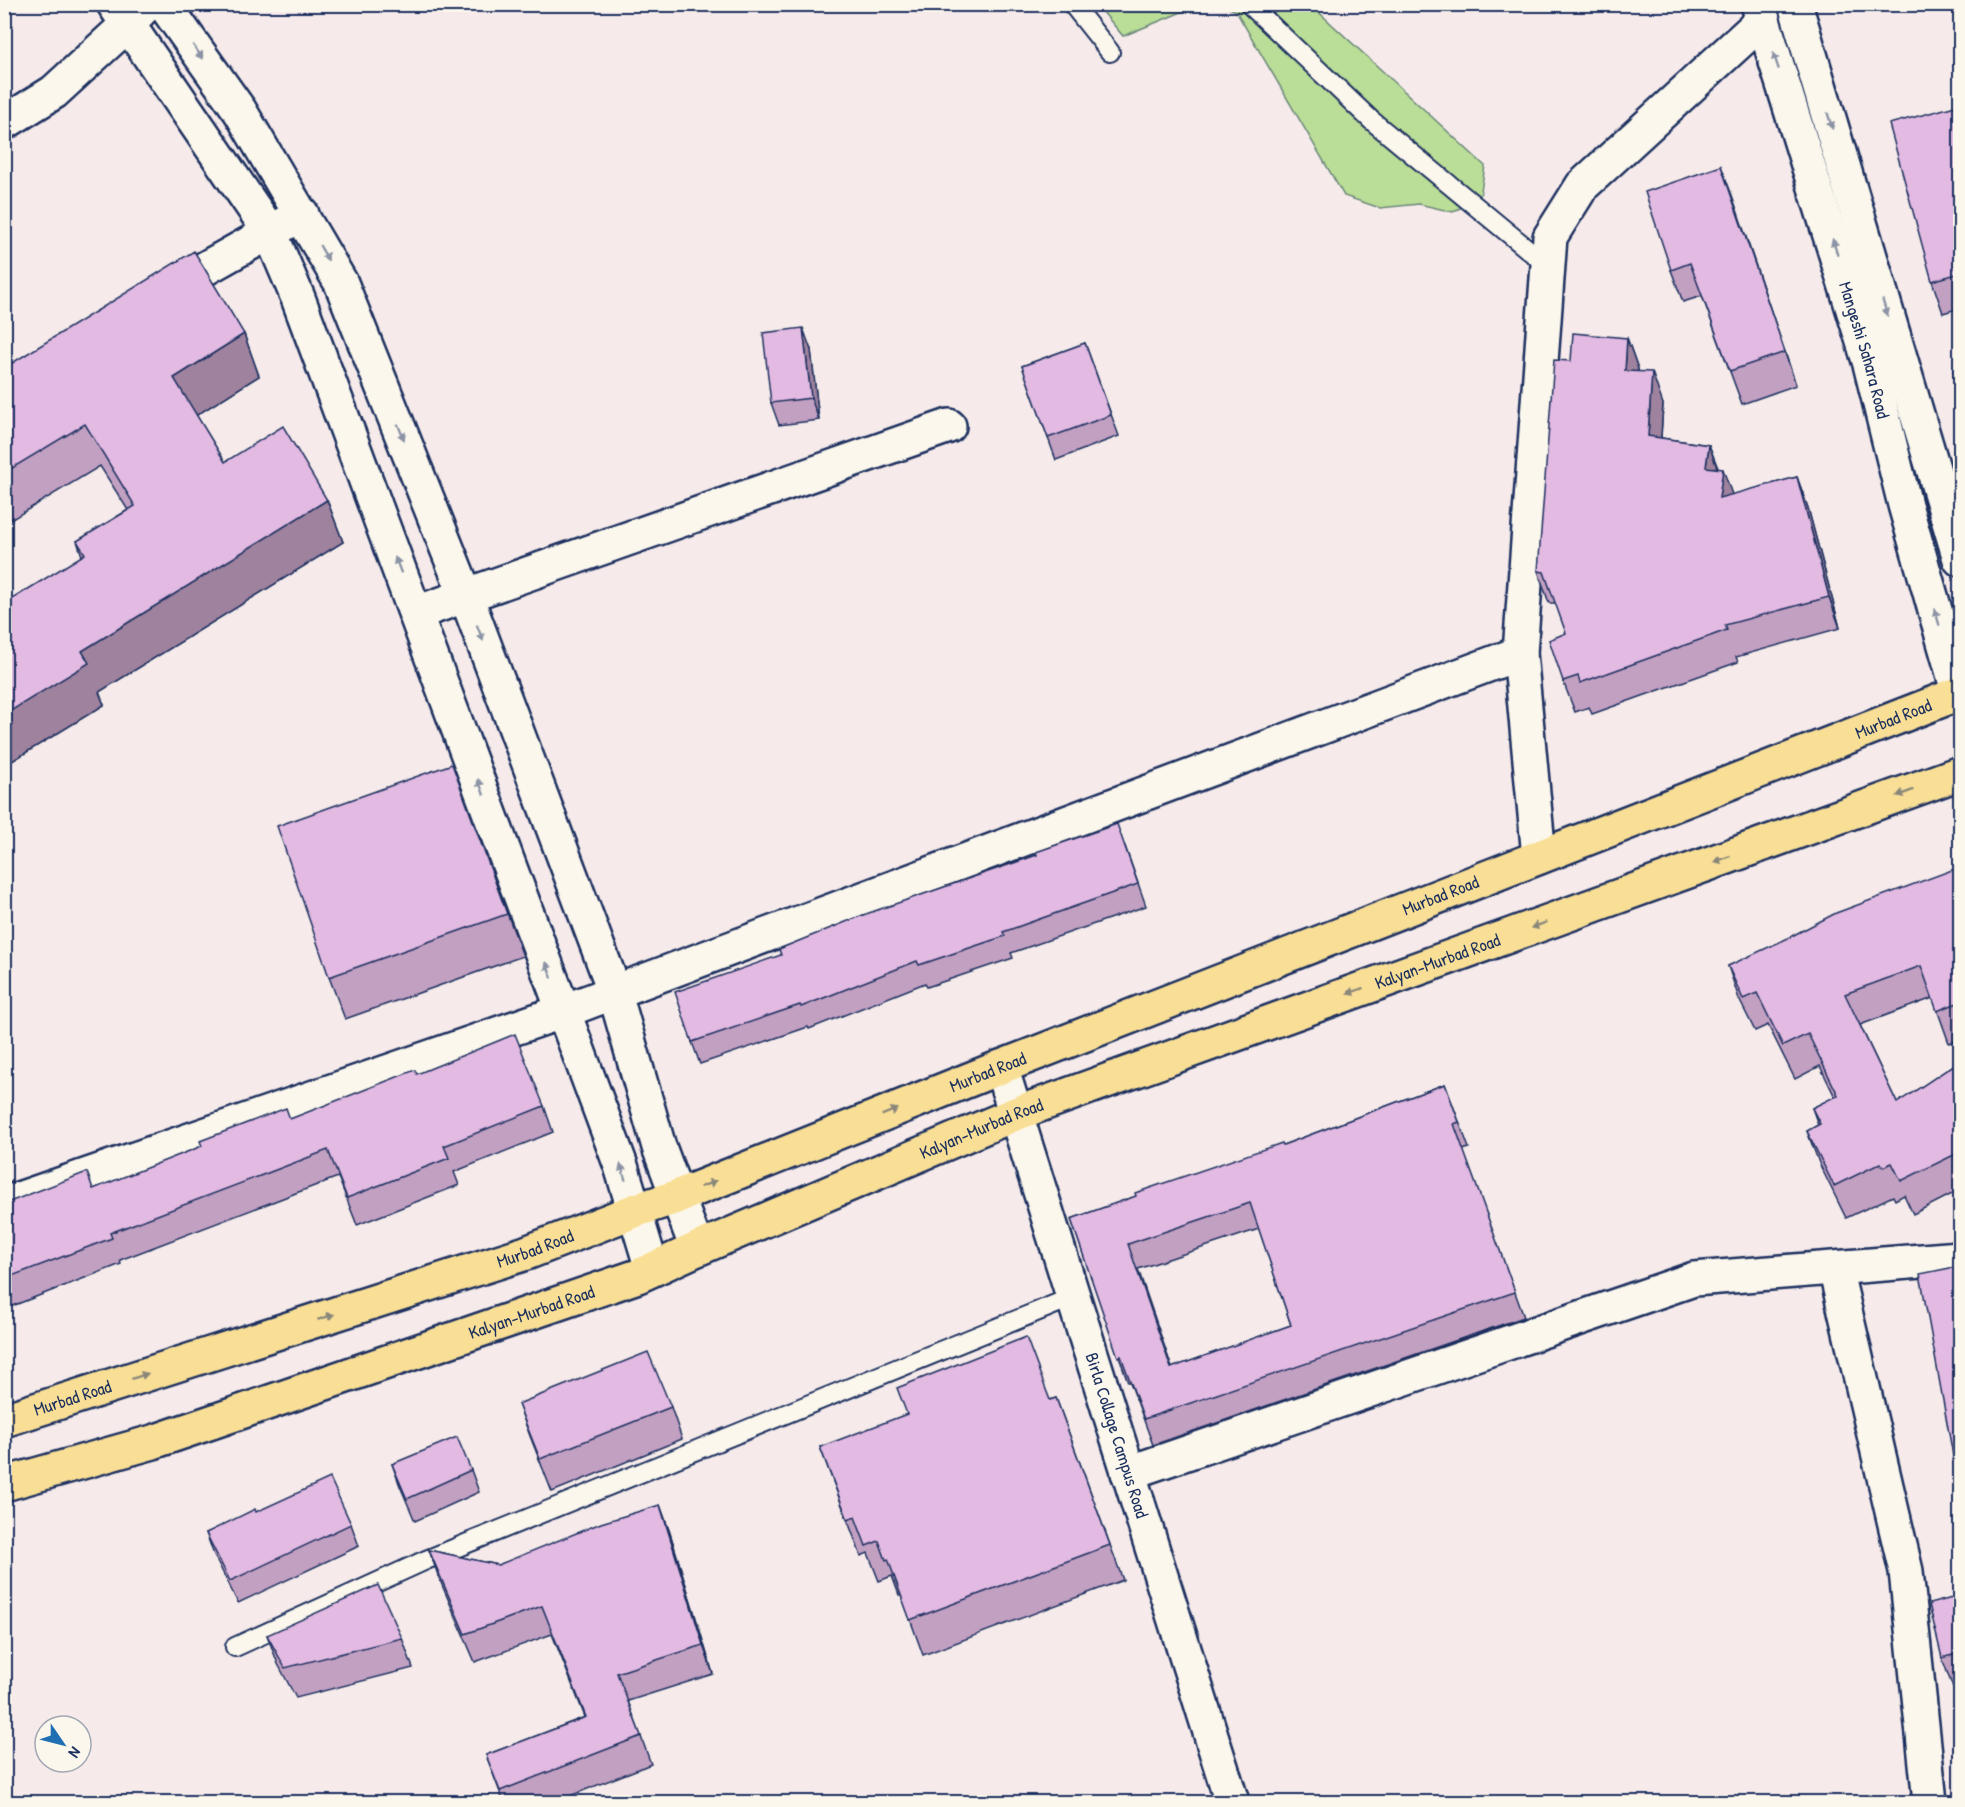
<svg xmlns="http://www.w3.org/2000/svg" width="1965" height="1807" viewBox="0 0 1965 1807" font-family="'Patrick Hand',sans-serif">
<style>
.green{fill:#badd97;stroke:#6a867a;stroke-width:1.5}
.lines{fill:none;stroke-linecap:round;stroke-linejoin:round}
.lane-casing{stroke:#1b2f5e;stroke-width:22}
.street-casing{stroke:#1b2f5e;stroke-width:38}
.secondary-casing{stroke:#1b2f5e;stroke-width:38}
.highway-casing{stroke:#1b2f5e;stroke-width:38}
.lane{stroke:#fbf7ec;stroke-width:18}
.street{stroke:#fbf7ec;stroke-width:33}
.secondary{stroke:#fbf7ec;stroke-width:33}
.highway{stroke:#f9df96;stroke-width:33}
.wall{fill:#c2a0c2;stroke:#1b2f5e;stroke-width:1.5;fill-rule:evenodd}
.shaded-wall{fill:#9e829e;stroke:#1b2f5e;stroke-width:1.5}
.building{fill:#e2bae2;stroke:#1b2f5e;stroke-width:1.5;fill-rule:evenodd}
.oneway{fill:#8b93a5}
.oneway2{fill:#8a877a}
.labels{text-anchor:middle;stroke-width:5;stroke-linejoin:round;paint-order:stroke}
.street-label{font-size:18px;fill:#1b2f5e;stroke:#fbf7ec}
</style>
<rect width="100%" height="100%" fill="#f6ebea"/>
<filter id="ink" filterUnits="userSpaceOnUse"><feTurbulence type="fractalNoise" baseFrequency=".0167" numOctaves="2"/><feDisplacementMap in="SourceGraphic" scale="12" xChannelSelector="R" yChannelSelector="G"/><feConvolveMatrix kernelMatrix="1 2 1 2 8 2 1 2 1" color-interpolation-filters="sRGB"/></filter>
<g filter="url(#ink)">
<g class="green">
<path d="M 1097,5 L 1199,5 L 1123,36 Z"/>
<path d="M 1223,5 L 1311,5 L 1485,166 L 1480,197 L 1453,212 L 1419,204 L 1380,208 L 1344,196 L 1236,11 Z"/>
</g>
<g class="lines">
<defs>
<g id="lane">
<path d="M 1072,4 L 1110,52"/>
<path d="M 1249,4 L 1371,120 L 1547,265"/>
<path d="M 235,1647 L 426,1560 L 1073,1297"/>
</g>
<g id="street">
<path d="M 4,123 L 54,92 L 128,24 L 147,4"/>
<path d="M 165,291 L 302,214"/>
<path d="M 416,613 L 949,426"/>
<path d="M 1539,857 L 1520,653 L 1550,237 L 1582,186 L 1763,20"/>
<path id="s1" d="M 1001,1067 L 1232,1802"/>
<path d="M 4,1204 L 564,1011 L 1520,653"/>
<path d="M 1835,1268 L 1906,1571 L 1930,1802"/>
<path d="M 1128,1473 L 1694,1279 L 1960,1258"/>
</g>
<g id="secondary">
<path d="M 114,4 L 270,232 L 298,298 L 621,1166 L 652,1269"/>
<path d="M 164,4 L 240,111 L 341,283 L 466,596 L 614,990 L 659,1147 L 697,1249"/>
<path id="s2" d="M 1758,4 L 1870,364 L 1905,505 L 1960,698"/>
<path d="M 1795,4 L 1960,559"/>
</g>
<g id="highway">
<path id="s3" d="M 4,1420 L 526,1253 L 634,1211 L 676,1197 L 1001,1067 L 1960,693"/>
<path id="s4" d="M 4,1484 L 153,1442 L 638,1276 L 697,1249 L 1015,1114 L 1960,773"/>
</g>
</defs>
<use href="#lane" class="lane-casing"/>
<use href="#street" class="street-casing"/>
<use href="#secondary" class="secondary-casing"/>
<use href="#highway" class="highway-casing"/>
<use href="#lane" class="lane"/>
<use href="#street" class="street"/>
<use href="#secondary" class="secondary"/>
<use href="#highway" class="highway"/>
</g>
<g class="wall">
<path d="M 1960,110 L 1960,308 L 1943,313 L 1932,281 Z"/>
<path d="M 1721,166 L 1796,385 L 1742,404 L 1702,296 L 1683,302 L 1671,270 Z"/>
<path d="M 244,334 L 259,376 L 196,415 L 225,462 L 327,500 L 343,542 L 99,692 L 104,705 L 4,766 L 82,556 L 77,541 L 128,510 L 100,466 L 4,524 L 4,368 Z"/>
<path d="M 1627,338 L 1638,369 L 1638,372 L 1663,404 L 1661,438 L 1709,445 L 1718,468 L 1732,495 L 1797,477 L 1808,508 L 1840,628 L 1736,657 L 1738,662 L 1592,714 L 1589,707 L 1575,712 L 1563,681 L 1566,633 L 1556,603 L 1549,603 L 1538,571 Z"/>
<path d="M 1085,343 L 1119,436 L 1056,460 L 1022,366 Z"/>
<path d="M 811,350 L 819,420 L 779,425 L 771,403 Z"/>
<path d="M 452,764 L 523,956 L 345,1019 L 329,977 Z"/>
<path d="M 1125,846 L 1146,906 L 1011,953 L 1013,958 L 927,987 L 925,983 L 809,1029 L 808,1027 L 700,1064 L 692,1042 Z"/>
<path d="M 1960,867 L 1960,1039 L 1949,1043 L 1933,998 L 1860,1025 L 1897,1103 L 1960,1061 L 1960,1190 L 1913,1214 L 1904,1195 L 1895,1200 L 1893,1196 L 1846,1218 L 1819,1163 L 1807,1131 L 1818,1125 L 1812,1108 L 1835,1097 L 1820,1066 L 1795,1079 L 1768,1025 L 1755,1031 L 1739,999 L 1728,966 Z"/>
<path d="M 417,1074 L 544,1106 L 553,1132 L 454,1172 L 459,1185 L 357,1225 L 338,1177 L 120,1260 L 121,1264 L 7,1308 L 4,1304 L 4,1204 L 93,1189 Z"/>
<path d="M 1445,1084 L 1469,1148 L 1463,1150 L 1524,1317 L 1153,1445 L 1130,1382 L 1128,1382 L 1071,1219 L 1283,1145 ZM 1259,1229 L 1291,1325 L 1172,1368 L 1138,1269 Z"/>
<path d="M 1056,1398 L 1123,1580 L 923,1655 L 901,1594 L 899,1595 L 892,1576 L 879,1581 L 868,1553 L 861,1556 L 820,1447 L 1050,1400 Z"/>
<path d="M 518,1404 L 671,1407 L 682,1439 L 552,1492 L 530,1436 Z"/>
<path d="M 392,1464 L 471,1470 L 479,1492 L 415,1521 L 400,1486 Z"/>
<path d="M 660,1505 L 670,1533 L 713,1674 L 628,1701 L 651,1764 L 552,1803 L 504,1803 L 486,1755 L 585,1717 L 552,1634 L 475,1662 L 439,1578 L 429,1550 L 498,1565 Z"/>
<path d="M 256,1512 L 351,1524 L 359,1546 L 238,1603 L 214,1555 L 206,1533 Z"/>
<path d="M 1960,1596 L 1960,1686 L 1953,1688 L 1942,1658 Z"/>
<path d="M 267,1635 L 402,1638 L 413,1668 L 296,1698 L 278,1664 Z"/>
</g>
<g class="shaded-wall">
<path d="M 1721,166 L 1733,198 L 1796,385 L 1785,352 Z"/>
<path d="M 803,328 L 811,350 L 819,420 L 811,398 Z"/>
<path d="M 244,334 L 259,376 L 189,420 L 174,378 Z"/>
<path d="M 1627,338 L 1638,369 L 1636,402 L 1625,371 Z"/>
<path d="M 1652,372 L 1663,404 L 1659,467 L 1648,436 Z"/>
<path d="M 1709,445 L 1720,476 L 1706,467 Z"/>
<path d="M 1723,469 L 1734,500 L 1719,498 Z"/>
<path d="M 1797,477 L 1808,508 L 1840,628 L 1829,597 Z"/>
<path d="M 327,500 L 343,542 L 99,692 L 104,705 L 4,766 L 4,715 L 82,651 Z"/>
<path d="M 660,1505 L 670,1533 L 713,1674 L 703,1645 Z"/>
</g>
<g class="building">
<path d="M 1959,105 L 1960,111 L 1960,273 L 1932,281 L 1889,124 Z"/>
<path d="M 1721,166 L 1785,352 L 1730,371 L 1690,263 L 1671,270 L 1645,192 Z"/>
<path d="M 194,251 L 244,334 L 174,378 L 225,462 L 283,426 L 327,500 L 82,651 L 89,663 L 4,715 L 4,604 L 85,554 L 77,541 L 135,506 L 85,424 L 4,473 L 4,368 Z"/>
<path d="M 803,328 L 811,398 L 771,403 L 763,333 Z"/>
<path d="M 1573,333 L 1627,338 L 1625,371 L 1652,372 L 1648,436 L 1709,445 L 1706,467 L 1723,469 L 1719,498 L 1797,477 L 1829,597 L 1725,625 L 1727,630 L 1580,683 L 1578,676 L 1563,681 L 1549,640 L 1566,633 L 1544,572 L 1538,571 L 1554,360 L 1571,361 Z"/>
<path d="M 1085,343 L 1111,415 L 1048,438 L 1022,366 Z"/>
<path d="M 1960,368 L 1960,403 L 1953,370 Z"/>
<path d="M 452,764 L 507,914 L 329,977 L 277,826 Z"/>
<path d="M 1117,824 L 1138,884 L 1003,932 L 1005,936 L 919,965 L 917,961 L 801,1007 L 800,1005 L 692,1042 L 675,992 L 781,955 L 779,949 L 863,915 L 1037,855 L 1036,852 Z"/>
<path d="M 1960,867 L 1960,1002 L 1937,1011 L 1921,966 L 1845,994 L 1897,1103 L 1960,1061 L 1960,1152 L 1901,1181 L 1892,1163 L 1883,1167 L 1881,1163 L 1834,1186 L 1807,1131 L 1820,1124 L 1812,1108 L 1838,1095 L 1808,1034 L 1783,1046 L 1757,993 L 1743,999 L 1728,966 L 1786,939 L 1836,913 Z"/>
<path d="M 515,1034 L 544,1106 L 444,1146 L 449,1158 L 347,1198 L 328,1150 L 110,1233 L 112,1238 L 4,1279 L 4,1204 L 87,1172 L 93,1189 L 202,1146 L 200,1141 L 286,1108 L 290,1119 L 415,1070 L 417,1074 Z"/>
<path d="M 1445,1084 L 1459,1122 L 1454,1124 L 1515,1292 L 1144,1419 L 1121,1356 L 1118,1357 L 1071,1219 L 1136,1196 L 1135,1193 L 1282,1143 L 1283,1145 ZM 1250,1203 L 1291,1325 L 1171,1368 L 1128,1244 Z"/>
<path d="M 1960,1266 L 1960,1494 L 1920,1274 Z"/>
<path d="M 1026,1337 L 1050,1400 L 1056,1398 L 1110,1545 L 910,1620 L 888,1559 L 886,1560 L 879,1541 L 866,1546 L 855,1517 L 848,1520 L 820,1447 L 907,1414 L 897,1388 Z"/>
<path d="M 648,1352 L 671,1407 L 540,1459 L 518,1404 Z"/>
<path d="M 457,1437 L 471,1470 L 407,1499 L 392,1464 Z"/>
<path d="M 330,1478 L 351,1524 L 230,1581 L 206,1533 L 255,1509 L 256,1512 Z"/>
<path d="M 660,1505 L 703,1645 L 617,1673 L 641,1736 L 500,1791 L 486,1755 L 586,1717 L 542,1606 L 465,1634 L 429,1550 L 498,1565 L 601,1523 Z"/>
<path d="M 378,1585 L 402,1638 L 285,1668 L 267,1635 Z"/>
<path d="M 1960,1596 L 1960,1653 L 1942,1658 L 1929,1604 Z"/>
</g>
<defs><path id="oneway-solid" d="M-6-.8H1V-3.2L6.5 0L1 3.2V.8H-6Z" transform="scale(1.5)"/></defs>
<g class="oneway">
<use href="#oneway-solid" transform="translate(198 52) rotate(55)"/>
<use href="#oneway-solid" transform="translate(1776 61) rotate(-108)"/>
<use href="#oneway-solid" transform="translate(1830 121) rotate(73)"/>
<use href="#oneway-solid" transform="translate(1835 247) rotate(-107)"/>
<use href="#oneway-solid" transform="translate(324 253) rotate(60)"/>
<use href="#oneway-solid" transform="translate(1885 308) rotate(73)"/>
<use href="#oneway-solid" transform="translate(401 432) rotate(68)"/>
<use href="#oneway-solid" transform="translate(398 565) rotate(-111)"/>
<use href="#oneway-solid" transform="translate(1937 617) rotate(-106)"/>
<use href="#oneway-solid" transform="translate(480 633) rotate(69)"/>
<use href="#oneway-solid" transform="translate(481 787) rotate(-110)"/>
<use href="#oneway-solid" transform="translate(549 970) rotate(-110)"/>
<use href="#oneway-solid" transform="translate(623 1172) rotate(-107)"/>
</g>
<g class="oneway2">
<use href="#oneway-solid" transform="translate(1905 793) rotate(160)"/>
<use href="#oneway-solid" transform="translate(1722 859) rotate(160)"/>
<use href="#oneway-solid" transform="translate(1539 925) rotate(160)"/>
<use href="#oneway-solid" transform="translate(1355 991) rotate(160)"/>
<use href="#oneway-solid" transform="translate(890 1112) rotate(-22)"/>
<use href="#oneway-solid" transform="translate(708 1184) rotate(-22)"/>
<use href="#oneway-solid" transform="translate(326 1317) rotate(-18)"/>
<use href="#oneway-solid" transform="translate(140 1376) rotate(-18)"/>
</g>
</g>
<g class="labels">
<g class="street-label">
<text dy="6" stroke="none"><textPath href="#s2" startOffset="362">Mangeshi Sahara Road</textPath></text>
<text dy="6" stroke="none"><textPath href="#s3" startOffset="2016">Murbad Road</textPath></text>
<text dy="6" stroke="none"><textPath href="#s3" startOffset="1530">Murbad Road</textPath></text>
<text dy="6" stroke="none"><textPath href="#s4" startOffset="1527">Kalyan-Murbad Road</textPath></text>
<text dy="6" stroke="none"><textPath href="#s3" startOffset="1044">Murbad Road</textPath></text>
<text dy="6" stroke="none"><textPath href="#s4" startOffset="1041">Kalyan-Murbad Road</textPath></text>
<text dy="6" stroke="none"><textPath href="#s3" startOffset="558">Murbad Road</textPath></text>
<text dy="6" stroke="none"><textPath href="#s4" startOffset="555">Kalyan-Murbad Road</textPath></text>
<text dy="6" stroke="none"><textPath href="#s3" startOffset="72">Murbad Road</textPath></text>
<text dy="6" stroke="none"><textPath href="#s1" startOffset="386">Birla Collage Campus Road</textPath></text>
</g>
</g>
<rect width="1965" height="1807" fill="none" stroke="#fbf7ec" stroke-width="24"/>
<rect x="12" y="12" width="1941" height="1783" fill="none" stroke="#1b2f5e" stroke-width="2" filter="url(#ink)"/>
<g transform="translate(63 1744) rotate(125)"><circle r="28" fill="#fbf7ec" stroke="#a1a7b3" stroke-width="1.5"/>
<path d="M0-4.5L10 22L0 15L-10 22Z" fill="#1f6fb2"/>
<text y="-9" font-size="16" font-weight="bold" text-anchor="middle" fill="#1b2f5e">N</text>
</g>
</svg>
